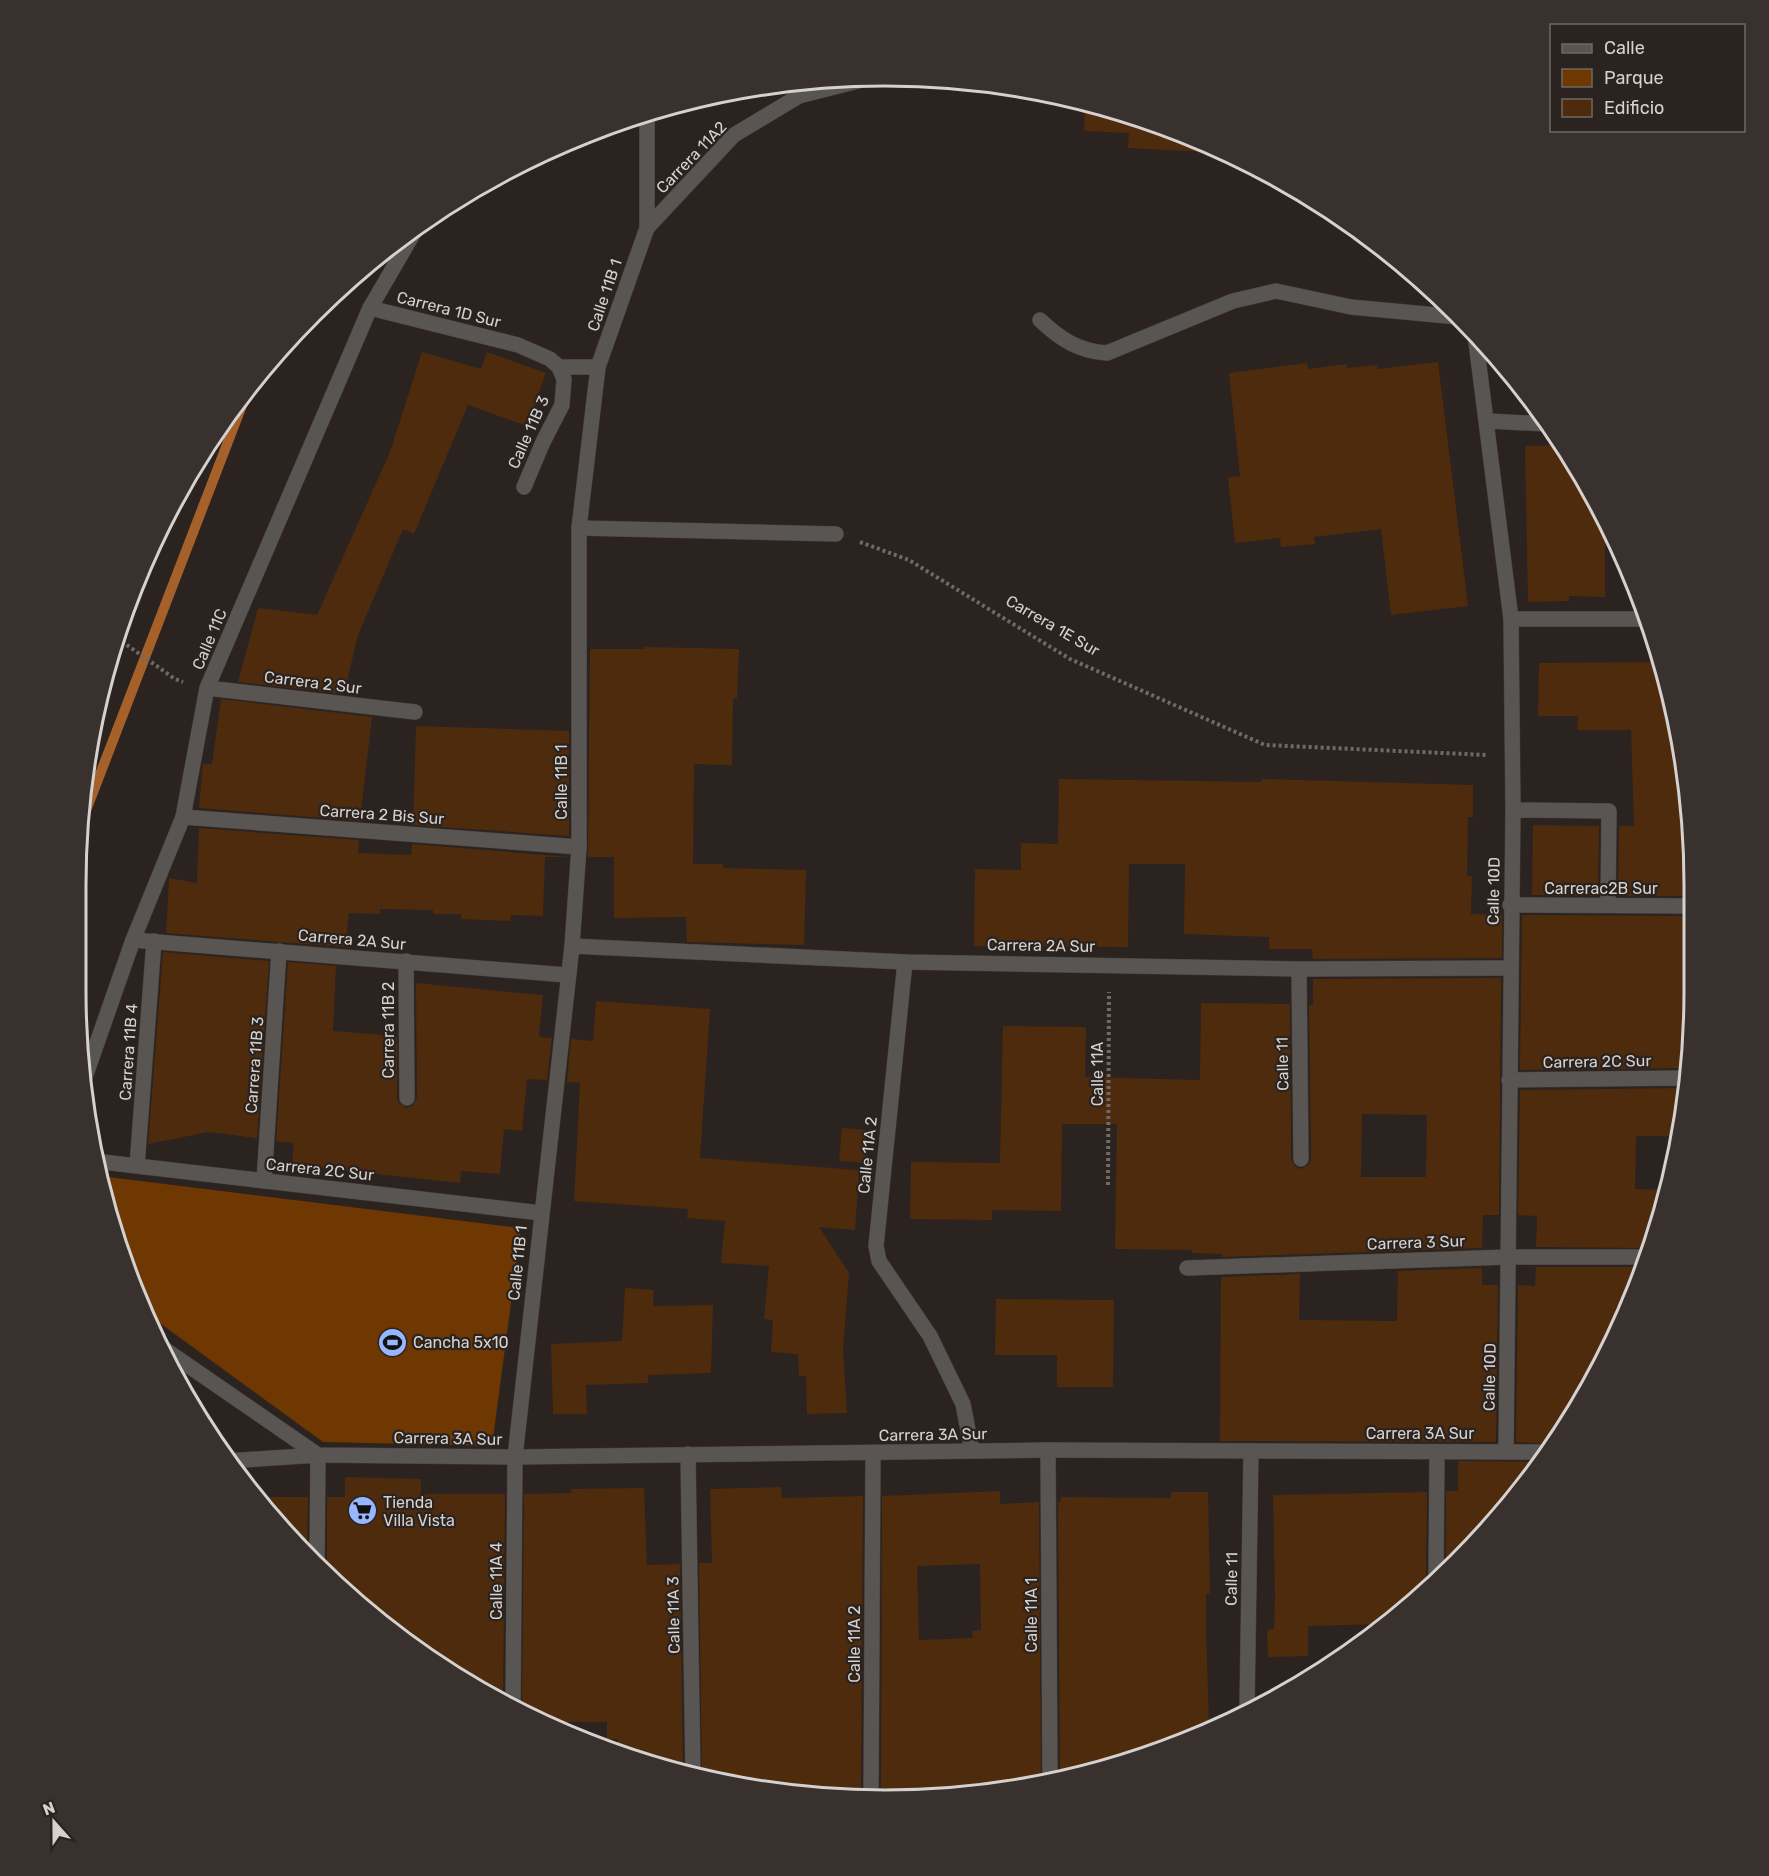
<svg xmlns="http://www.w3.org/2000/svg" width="1769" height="1876" viewBox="0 0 1769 1876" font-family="Rubik,sans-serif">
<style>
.green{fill:#6f3701}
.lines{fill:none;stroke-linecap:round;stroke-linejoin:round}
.stream{stroke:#a6612b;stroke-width:10}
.building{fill:#4f2b0e;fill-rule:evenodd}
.service-casing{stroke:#453f3b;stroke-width:16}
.minor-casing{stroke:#453f3b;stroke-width:16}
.tertiary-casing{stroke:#453f3b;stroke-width:16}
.path{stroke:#6f6a66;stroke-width:4;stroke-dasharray:3 3;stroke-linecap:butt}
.service{stroke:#585553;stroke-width:15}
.minor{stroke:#585553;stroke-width:15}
.tertiary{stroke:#585553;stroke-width:15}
.labels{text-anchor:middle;stroke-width:4.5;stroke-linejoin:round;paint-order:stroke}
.street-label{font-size:16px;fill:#d5d1ce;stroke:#2a231f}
.poi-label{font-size:16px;fill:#d5d1ce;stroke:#2a231f;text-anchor:start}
.rim{fill:none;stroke:#d5d1ce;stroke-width:3}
</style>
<rect width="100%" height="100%" fill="#2a231f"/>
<path class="green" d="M 100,1176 L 521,1228 L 492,1446 L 323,1442 L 146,1313 Z"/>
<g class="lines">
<path class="stream" d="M 77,834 L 251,382"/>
</g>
<g class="building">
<path d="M 1085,101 L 1208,146 L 1207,152 L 1128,148 L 1129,133 L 1084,131 Z"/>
<path d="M 422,352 L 481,369 L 487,352 L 546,373 L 527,426 L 468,405 L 414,534 L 403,529 L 358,635 L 344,694 L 238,682 L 258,608 L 317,615 L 390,452 Z"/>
<path d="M 1438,362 L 1468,606 L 1391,615 L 1381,529 L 1314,537 L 1315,544 L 1281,547 L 1280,538 L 1235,543 L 1228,477 L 1240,476 L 1229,373 L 1307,363 L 1308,369 L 1347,364 L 1347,368 L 1377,365 L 1377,369 Z"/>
<path d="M 1561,445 L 1585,479 L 1605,524 L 1605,597 L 1569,596 L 1569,601 L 1528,602 L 1525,446 Z"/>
<path d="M 645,647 L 739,649 L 737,698 L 733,698 L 732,765 L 694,764 L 693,864 L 723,864 L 723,868 L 806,870 L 804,945 L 687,942 L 686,917 L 614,918 L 614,857 L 588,857 L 590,649 L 645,649 Z"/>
<path d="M 1660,662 L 1687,778 L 1691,896 L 1618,896 L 1619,826 L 1634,826 L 1631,730 L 1577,730 L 1578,716 L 1538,716 L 1539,663 Z"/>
<path d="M 221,699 L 372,717 L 360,821 L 199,808 L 203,764 L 212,764 Z"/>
<path d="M 416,726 L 569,731 L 569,836 L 413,825 Z"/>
<path d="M 1059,779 L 1261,782 L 1262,779 L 1473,785 L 1473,817 L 1468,817 L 1467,876 L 1472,876 L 1471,914 L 1502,915 L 1502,958 L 1313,959 L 1312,949 L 1269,949 L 1269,937 L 1184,934 L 1185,864 L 1129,864 L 1128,947 L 974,946 L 975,869 L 1021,870 L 1021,843 L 1058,844 Z"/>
<path d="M 1533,825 L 1599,826 L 1598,896 L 1532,895 Z"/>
<path d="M 199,828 L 359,840 L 358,853 L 411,855 L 412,844 L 569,857 L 545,857 L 543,916 L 511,915 L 510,921 L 461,919 L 461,914 L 433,914 L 433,910 L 380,909 L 380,914 L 349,913 L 345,947 L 166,933 L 169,878 L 197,883 Z"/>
<path d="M 1522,915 L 1692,916 L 1694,992 L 1686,1068 L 1520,1070 Z"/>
<path d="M 163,952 L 269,961 L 257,1138 L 209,1132 L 148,1144 Z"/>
<path d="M 288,962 L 336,966 L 333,1031 L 397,1036 L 397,1098 L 399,1103 L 406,1108 L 412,1106 L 417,1098 L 416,983 L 543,995 L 539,1037 L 552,1038 L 547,1080 L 527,1079 L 522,1131 L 504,1129 L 500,1174 L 461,1171 L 460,1183 L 292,1165 L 294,1143 L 276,1141 Z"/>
<path d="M 1501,978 L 1499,1215 L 1483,1215 L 1482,1248 L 1222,1257 L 1222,1254 L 1192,1253 L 1192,1250 L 1115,1249 L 1117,1124 L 1062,1124 L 1061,1211 L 992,1210 L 992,1220 L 910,1219 L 911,1162 L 1000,1163 L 1003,1026 L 1086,1027 L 1085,1077 L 1200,1080 L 1201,1003 L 1290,1004 L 1291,1159 L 1296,1167 L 1302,1169 L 1309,1164 L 1311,1159 L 1309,1005 L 1313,1005 L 1313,979 ZM 1362,1114 L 1427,1115 L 1426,1177 L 1361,1177 Z"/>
<path d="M 596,1001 L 710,1009 L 700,1158 L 859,1170 L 855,1230 L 819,1227 L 849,1273 L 843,1350 L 847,1413 L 807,1414 L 806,1376 L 799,1376 L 798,1354 L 771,1352 L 773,1320 L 764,1319 L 769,1266 L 721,1263 L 725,1221 L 687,1218 L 688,1209 L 574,1201 L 580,1083 L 567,1082 L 571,1039 L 593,1041 Z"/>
<path d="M 1685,1088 L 1680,1136 L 1636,1136 L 1635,1189 L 1666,1190 L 1649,1248 L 1536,1247 L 1537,1216 L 1518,1215 L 1520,1090 Z"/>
<path d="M 842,1128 L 870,1130 L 867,1163 L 839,1161 Z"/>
<path d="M 1536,1267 L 1643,1267 L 1632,1302 L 1555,1444 L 1516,1442 L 1518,1285 L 1535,1286 Z"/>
<path d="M 1482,1268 L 1482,1285 L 1498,1285 L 1496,1442 L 1220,1441 L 1221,1277 L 1300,1274 L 1299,1320 L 1397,1321 L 1398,1271 Z"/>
<path d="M 625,1288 L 654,1290 L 653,1306 L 713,1305 L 711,1373 L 648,1375 L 648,1383 L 586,1385 L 587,1414 L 553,1414 L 551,1344 L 622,1341 Z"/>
<path d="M 996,1299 L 1114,1300 L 1113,1387 L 1057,1387 L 1057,1355 L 995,1355 Z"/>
<path d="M 1458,1461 L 1541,1462 L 1457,1564 L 1446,1573 L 1446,1491 L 1458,1491 Z"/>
<path d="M 345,1477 L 421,1479 L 421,1494 L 505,1494 L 503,1702 L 480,1693 L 351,1600 L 323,1571 L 327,1564 L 327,1497 L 345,1497 Z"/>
<path d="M 781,1487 L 782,1498 L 863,1496 L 861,1796 L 817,1797 L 702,1778 L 699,1563 L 712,1563 L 710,1489 Z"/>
<path d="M 644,1488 L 647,1565 L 680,1564 L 683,1770 L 669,1771 L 618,1750 L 618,1739 L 607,1739 L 607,1722 L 552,1722 L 522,1710 L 524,1494 L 571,1493 L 571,1489 Z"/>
<path d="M 1000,1491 L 1000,1504 L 1039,1502 L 1041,1782 L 1006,1790 L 935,1792 L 935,1796 L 881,1797 L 882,1496 ZM 980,1564 L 981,1630 L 972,1631 L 973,1638 L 919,1640 L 917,1566 Z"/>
<path d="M 1171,1492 L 1208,1492 L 1210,1593 L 1206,1594 L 1206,1626 L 1209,1726 L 1145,1758 L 1060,1778 L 1058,1502 L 1061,1502 L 1061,1497 L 1171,1498 Z"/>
<path d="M 1427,1492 L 1426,1581 L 1429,1587 L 1384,1624 L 1308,1626 L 1308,1656 L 1268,1657 L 1267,1630 L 1274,1629 L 1275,1598 L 1273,1495 Z"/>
<path d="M 254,1497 L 308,1497 L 307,1554 L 287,1532 Z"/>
</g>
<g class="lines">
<defs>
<path id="service" d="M 1040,320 C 1060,339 1078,351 1107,353 L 1233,301 L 1276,291 L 1351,307 L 1458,317"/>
<g id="minor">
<path d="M 647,228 L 734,135 L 799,96 L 866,79"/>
<path d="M 370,308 L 518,345 L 550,359 L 559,367 L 564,379 L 562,405 L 543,442 L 524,487"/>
<path d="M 1475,334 L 1511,619 L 1513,810 L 1506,1451"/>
<path d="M 559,367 L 598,367"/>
<path d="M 1488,421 L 1546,424"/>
<path d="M 579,528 L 836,534"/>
<path d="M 1511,619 L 1649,619"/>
<path d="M 207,688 L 415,712"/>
<path d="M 1513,810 L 1609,811 L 1608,905"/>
<path d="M 183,817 L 579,847"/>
<path d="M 1510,905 L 1691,906"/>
<path d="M 133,940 L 567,975"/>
<path d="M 572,946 L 905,962 L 1299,969 L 1509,968"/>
<path d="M 406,961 L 407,1098"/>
<path d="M 905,962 L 876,1246 L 879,1261 L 930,1336 L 963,1404 L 972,1451"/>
<path d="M 1299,969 L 1301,1159"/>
<path d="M 84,1080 L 133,940 L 183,817 L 207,688 L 370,308 L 416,229"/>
<path d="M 1509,1080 L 1686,1078"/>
<path d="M 94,1161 L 541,1213"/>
<path d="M 137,1166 L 154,941"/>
<path d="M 264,1181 L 279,951"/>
<path d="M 1187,1268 L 1508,1257 L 1646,1257"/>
<path d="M 1048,1450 L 1050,1780"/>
<path d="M 688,1454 L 693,1776"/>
<path d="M 228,1461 L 318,1455 L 317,1564"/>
<path d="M 1436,1581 L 1437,1452"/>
<path d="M 513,1706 L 515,1457 L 572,946 L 579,847 L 579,528 L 598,367 L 647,228 L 647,113"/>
<path d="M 1247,1708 L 1251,1451"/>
<path d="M 871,1798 L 873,1453"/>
</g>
<path id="tertiary" d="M 157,1344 L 318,1455 L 515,1457 L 1048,1450 L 1549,1452"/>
</defs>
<use href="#service" class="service-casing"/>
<use href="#minor" class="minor-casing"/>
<use href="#tertiary" class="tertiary-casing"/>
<g class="path">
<path d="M 860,542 L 909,560 L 1070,659 L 1265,745 L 1487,755"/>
<path d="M 117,638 L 175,679 L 183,682"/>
<path d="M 1108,1185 L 1109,992"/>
</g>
<use href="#service" class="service"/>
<use href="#minor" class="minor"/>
<use href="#tertiary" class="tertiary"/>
</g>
<defs>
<symbol id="stadium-disc" viewBox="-11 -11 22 22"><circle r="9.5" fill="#97b6fd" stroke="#2a231f"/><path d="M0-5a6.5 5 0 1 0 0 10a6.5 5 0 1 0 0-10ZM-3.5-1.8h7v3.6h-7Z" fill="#111"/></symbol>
<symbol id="supermarket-disc" viewBox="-11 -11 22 22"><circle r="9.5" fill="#97b6fd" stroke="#2a231f"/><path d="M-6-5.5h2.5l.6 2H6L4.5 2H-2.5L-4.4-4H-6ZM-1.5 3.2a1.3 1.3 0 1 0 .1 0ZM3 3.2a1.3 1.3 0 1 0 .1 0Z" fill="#111"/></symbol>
</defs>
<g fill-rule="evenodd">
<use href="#stadium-disc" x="376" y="1326" width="33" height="33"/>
<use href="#supermarket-disc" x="346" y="1494" width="33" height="33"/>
</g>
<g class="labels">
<g class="street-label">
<text transform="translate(691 157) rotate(-46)" y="6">Carrera 11A2</text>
<text transform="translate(604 295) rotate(-71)" y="6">Calle 11B 1</text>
<text transform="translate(449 309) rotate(14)" y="6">Carrera 1D Sur</text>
<text transform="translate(528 432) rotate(-66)" y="6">Calle 11B 3</text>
<text transform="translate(1053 625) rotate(30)" y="6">Carrera 1E Sur</text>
<text transform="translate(209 639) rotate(-67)" y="6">Calle 11C</text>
<text transform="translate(313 682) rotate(7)" y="6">Carrera 2 Sur</text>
<text transform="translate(561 782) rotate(-90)" y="6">Calle 11B 1</text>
<text transform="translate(382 814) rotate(4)" y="6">Carrera 2 Bis Sur</text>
<text x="1601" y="894">Carrerac2B Sur</text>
<text transform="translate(1493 891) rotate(-89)" y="6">Calle 10D</text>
<text transform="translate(352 939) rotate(5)" y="6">Carrera 2A Sur</text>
<text transform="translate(1041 945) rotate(1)" y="6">Carrera 2A Sur</text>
<text transform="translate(388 1030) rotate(-90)" y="6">Carrera 11B 2</text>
<text transform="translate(128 1052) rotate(-86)" y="6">Carrera 11B 4</text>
<text transform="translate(1597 1061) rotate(-1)" y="6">Carrera 2C Sur</text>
<text transform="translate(1282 1064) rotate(-91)" y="6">Calle 11</text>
<text transform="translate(254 1065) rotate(-86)" y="6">Carrera 11B 3</text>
<text transform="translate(1097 1074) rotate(-90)" y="6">Calle 11A</text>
<text transform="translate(867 1155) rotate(-84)" y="6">Calle 11A 2</text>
<text transform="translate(320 1169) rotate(6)" y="6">Carrera 2C Sur</text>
<text transform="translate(1416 1242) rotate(-2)" y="6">Carrera 3 Sur</text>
<text transform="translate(517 1263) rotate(-84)" y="6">Calle 11B 1</text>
<text transform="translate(1489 1377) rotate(-89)" y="6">Calle 10D</text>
<text x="1420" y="1439">Carrera 3A Sur</text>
<text transform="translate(933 1434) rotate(-1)" y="6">Carrera 3A Sur</text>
<text transform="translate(448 1438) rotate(1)" y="6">Carrera 3A Sur</text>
<text transform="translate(1231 1579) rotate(-89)" y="6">Calle 11</text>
<text transform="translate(496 1581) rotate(-90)" y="6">Calle 11A 4</text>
<text transform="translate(673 1615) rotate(-91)" y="6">Calle 11A 3</text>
<text transform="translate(1031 1615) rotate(-90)" y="6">Calle 11A 1</text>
<text transform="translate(854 1644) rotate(-90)" y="6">Calle 11A 2</text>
</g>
<g class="poi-label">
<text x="413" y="1348">Cancha 5x10</text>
<text x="383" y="1508">Tienda<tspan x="383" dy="18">Villa Vista</tspan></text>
</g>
</g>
<path d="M0 0H1769V1876H0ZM885 86H885A799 799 0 0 1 1684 885V991A799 799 0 0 1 885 1790H885A799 799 0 0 1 86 991V885A799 799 0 0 1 885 86Z" fill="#38312d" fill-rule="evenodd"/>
<path class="rim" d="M885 86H885A799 799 0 0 1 1684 885V991A799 799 0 0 1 885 1790H885A799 799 0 0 1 86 991V885A799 799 0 0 1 885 86Z"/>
<rect x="1550" y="24" width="195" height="108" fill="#2a231f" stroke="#6e6965" stroke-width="1.5"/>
<rect x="1562" y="44" width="30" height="9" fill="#585553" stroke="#6e6965" stroke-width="1.5"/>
<text x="1604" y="54" font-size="18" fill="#d5d1ce">Calle</text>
<rect x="1562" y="69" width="30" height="18" fill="#6f3701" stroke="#6e6965" stroke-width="1.5"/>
<text x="1604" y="84" font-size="18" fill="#d5d1ce">Parque</text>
<rect x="1562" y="99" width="30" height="18" fill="#4f2b0e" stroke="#6e6965" stroke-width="1.5"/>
<text x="1604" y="114" font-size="18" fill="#d5d1ce">Edificio</text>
<g transform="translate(54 1822) rotate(339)" stroke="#2a231f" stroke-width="4.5" paint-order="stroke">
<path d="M0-4.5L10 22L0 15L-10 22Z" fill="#d5d1ce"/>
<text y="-9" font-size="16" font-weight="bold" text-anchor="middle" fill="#d5d1ce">N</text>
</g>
</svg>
